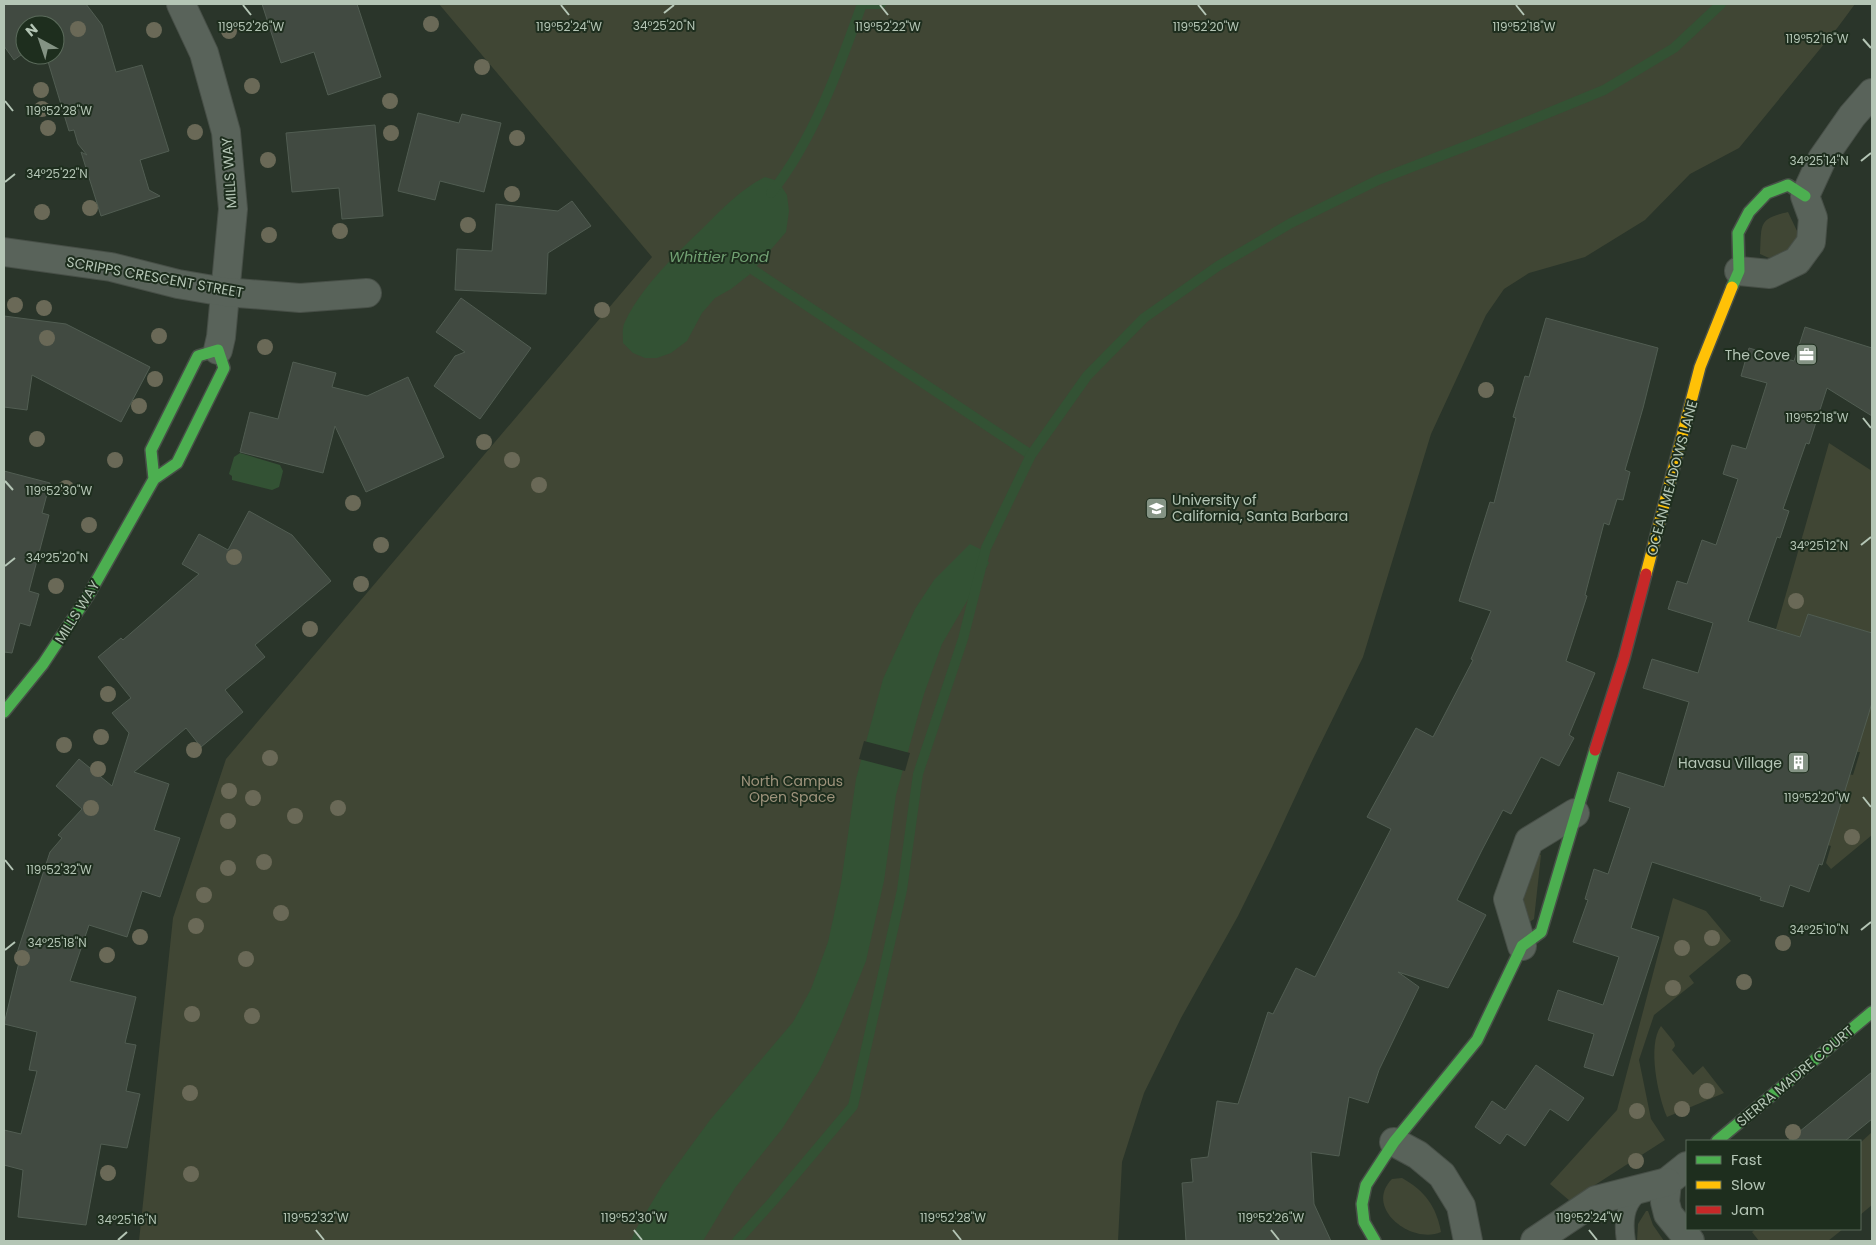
<svg xmlns="http://www.w3.org/2000/svg" width="1876" height="1245" viewBox="0 0 1876 1245" font-family="Poppins,sans-serif">
<style>
.green{fill:#404634}
.water{fill:#335234}
.pier{fill:#2a352a}
.lines{fill:none;stroke-linecap:round;stroke-linejoin:round}
.stream{stroke:#335234;stroke-width:10}
.building{fill:#414a41;stroke:#515d52}
.lane-casing{stroke:#474f47;stroke-width:20}
.street-casing{stroke:#474f47;stroke-width:30}
.fast-casing{stroke:#474f47;stroke-width:14}
.slow-casing{stroke:#474f47;stroke-width:14}
.jam-casing{stroke:#474f47;stroke-width:14}
.lane{stroke:#59635a;stroke-width:18}
.street{stroke:#59635a;stroke-width:28}
.fast{stroke:#4caf50;stroke-width:11}
.slow{stroke:#ffc107;stroke-width:11}
.jam{stroke:#c62828;stroke-width:11}
.tree{fill:#6a6957}
.ticks{fill:none;stroke:#b4c5b5;stroke-width:2}
.labels{text-anchor:middle;stroke-width:4;stroke-linejoin:round;paint-order:stroke}
.street-label{font-size:14px;fill:#b4c5b5;stroke:#1e2e1e}
.poi-label{font-size:14px;fill:#b4c5b5;stroke:#1e2e1e;text-anchor:end}
.park-label{font-size:14px;fill:#9e937c;stroke:#1e2e1e}
.water-label{font-size:15px;font-style:italic;fill:#71a072;stroke:#1e2e1e}
.ticks-label{font-size:12px;text-anchor:middle;fill:#b4c5b5;stroke:#1e2e1e;stroke-width:4;stroke-linejoin:round;paint-order:stroke}
</style>
<rect width="100%" height="100%" fill="#2a352a"/>
<g class="green">
<path d="M 439,4 L 1855,4 L 1838,27 L 1739,148 L 1690,174 L 1645,220 L 1585,257 L 1529,273 L 1504,289 L 1486,315 L 1431,434 L 1363,657 L 1311,763 L 1272,847 L 1238,916 L 1181,1018 L 1144,1093 L 1122,1162 L 1118,1241 L 139,1241 L 173,918 L 226,759 L 652,257 Z"/>
<path d="M 1788,212 L 1798,233 L 1797,244 L 1788,251 L 1769,258 L 1760,254 C 1762,225 1757,219 1788,212 Z"/>
<path d="M 1829,443 L 1872,471 L 1872,633 L 1808,614 L 1800,637 L 1776,629 Z"/>
<path d="M 1865,686 L 1872,689 L 1872,835 L 1831,869 L 1826,863 L 1831,846 L 1828,845 L 1848,774 L 1853,775 L 1860,752 L 1857,752 L 1863,731 Z"/>
<path d="M 1537,853 L 1541,855 L 1534,919 L 1528,923 L 1524,920 L 1524,893 Z"/>
<path d="M 1673,898 L 1706,911 L 1731,941 L 1689,976 L 1694,983 L 1654,1015 L 1639,1060 L 1651,1119 L 1665,1140 L 1570,1201 L 1550,1184 L 1617,1110 Z"/>
<path d="M 1661,1026 L 1674,1042 L 1675,1046 L 1672,1050 L 1693,1075 L 1703,1066 L 1724,1093 L 1667,1117 C 1658,1096 1647,1045 1661,1026 Z"/>
<path d="M 1872,1132 L 1872,1205 L 1860,1215 L 1860,1143 Z"/>
<path d="M 1402,1178 C 1425,1191 1436,1206 1441,1232 C 1412,1245 1363,1208 1392,1179 Z"/>
<path d="M 1646,1211 L 1648,1211 L 1653,1225 L 1664,1241 L 1637,1241 L 1638,1224 Z"/>
<path d="M 1756,1229 L 1843,1229 L 1828,1241 L 1759,1241 L 1752,1232 Z"/>
</g>
<g class="water">
<path d="M 765,177 L 778,181 L 787,195 L 789,211 L 786,232 L 749,275 L 731,289 L 715,298 L 702,313 L 687,341 L 671,353 L 657,358 L 645,358 L 633,353 L 623,343 C 623,337 622,330 624,324 C 639,289 677,253 704,227 C 723,208 741,189 765,177 Z"/>
<path d="M 240,453 L 280,465 L 283,471 L 279,487 L 272,490 L 232,480 L 232,476 L 229,474 L 234,457 Z"/>
<path d="M 970,544 L 982,550 L 989,563 L 942,644 L 924,694 L 896,795 L 884,881 L 866,961 L 840,1026 L 819,1071 L 782,1129 L 735,1188 L 703,1241 L 631,1241 L 636,1229 L 663,1184 L 710,1120 L 793,1022 L 811,989 L 828,942 L 841,883 L 856,779 L 883,679 L 915,609 L 934,580 Z"/>
</g>
<path class="pier" d="M 864,741 L 910,753 L 905,771 L 859,759 Z"/>
<g class="lines">
<g class="stream">
<path d="M 863,4 L 881,4"/>
<path d="M 771,193 C 813,141 840,66 862,4"/>
<path d="M 743,263 L 1031,455"/>
<path d="M 737,1241 L 773,1201 L 853,1106 L 902,890 L 918,774 L 963,639 L 986,548 L 1031,455 L 1087,376 L 1144,318 L 1218,266 L 1291,223 L 1378,180 L 1487,138 L 1604,90 L 1674,48 L 1721,4"/>
</g>
</g>
<g class="building">
<path d="M 4,4 L 86,4 L 102,25 L 116,72 L 142,65 L 169,151 L 140,160 L 149,190 L 160,196 L 101,216 L 81,152 L 87,155 L 78,144 L 74,130 L 69,131 L 46,55 L 55,55 L 55,25 L 25,25 L 25,52 L 14,60 L 4,46 Z"/>
<path d="M 262,4 L 357,4 L 381,77 L 328,95 L 314,52 L 281,63 Z"/>
<path d="M 418,113 L 459,123 L 462,114 L 501,123 L 484,192 L 440,181 L 435,200 L 398,191 Z"/>
<path d="M 375,125 L 383,216 L 342,219 L 339,188 L 292,192 L 286,133 Z"/>
<path d="M 572,201 L 591,226 L 548,253 L 546,294 L 455,290 L 457,249 L 492,251 L 496,204 L 558,211 Z"/>
<path d="M 461,298 L 531,348 L 480,419 L 434,386 L 455,356 L 465,352 L 436,332 Z"/>
<path d="M 4,316 L 66,324 L 150,367 L 121,422 L 32,375 L 27,410 L 4,407 Z"/>
<path d="M 1546,318 L 1658,348 L 1643,408 L 1625,470 L 1630,472 L 1623,500 L 1617,499 L 1609,525 L 1604,523 L 1585,595 L 1587,596 L 1566,661 L 1595,673 L 1569,735 L 1574,738 L 1559,766 L 1541,757 L 1511,814 L 1503,810 L 1482,850 L 1457,900 L 1486,915 L 1448,988 L 1398,972 L 1419,987 L 1379,1070 L 1368,1103 L 1349,1097 L 1339,1156 L 1311,1152 L 1314,1204 L 1331,1241 L 1186,1241 L 1182,1183 L 1193,1182 L 1191,1159 L 1208,1157 L 1217,1101 L 1238,1104 L 1268,1012 L 1273,1014 L 1296,968 L 1315,977 L 1391,829 L 1367,817 L 1416,728 L 1433,737 L 1473,660 L 1471,659 L 1491,611 L 1459,601 L 1490,502 L 1494,503 L 1516,418 L 1513,417 L 1525,376 L 1529,377 Z"/>
<path d="M 1805,327 L 1872,348 L 1872,416 L 1827,388 L 1809,444 L 1806,443 L 1783,509 L 1789,511 L 1780,538 L 1777,537 L 1748,621 L 1800,637 L 1808,614 L 1872,633 L 1872,703 L 1822,865 L 1819,864 L 1809,892 L 1790,885 L 1783,907 L 1760,900 L 1761,897 L 1652,862 L 1631,928 L 1659,937 L 1613,1076 L 1584,1067 L 1594,1034 L 1548,1020 L 1558,990 L 1603,1005 L 1619,957 L 1573,942 L 1588,900 L 1585,899 L 1594,869 L 1608,874 L 1630,808 L 1609,801 L 1618,772 L 1664,787 L 1689,702 L 1643,688 L 1652,659 L 1698,673 L 1713,623 L 1668,609 L 1677,581 L 1687,584 L 1702,540 L 1716,545 L 1738,479 L 1723,474 L 1732,445 L 1746,449 L 1767,383 L 1741,376 L 1749,348 L 1794,361 Z"/>
<path d="M 293,362 L 336,373 L 332,387 L 367,396 L 408,377 L 444,457 L 366,492 L 335,426 L 323,473 L 240,452 L 250,412 L 278,419 Z"/>
<path d="M 4,471 L 50,483 L 42,513 L 49,515 L 29,591 L 39,594 L 30,626 L 20,623 L 12,653 L 4,652 Z"/>
<path d="M 249,511 L 292,535 L 331,581 L 255,645 L 265,657 L 225,690 L 243,712 L 201,747 L 186,728 L 134,772 L 169,784 L 154,830 L 180,838 L 160,897 L 142,891 L 127,937 L 89,925 L 70,981 L 136,997 L 125,1043 L 136,1045 L 126,1091 L 140,1094 L 127,1148 L 101,1144 L 86,1225 L 18,1217 L 23,1170 L 4,1165 L 4,1130 L 21,1134 L 37,1071 L 29,1070 L 37,1032 L 4,1024 L 21,954 L 17,953 L 50,852 L 62,838 L 58,835 L 82,809 L 56,786 L 79,759 L 112,786 L 129,733 L 112,713 L 131,698 L 98,657 L 121,638 L 123,640 L 199,574 L 182,564 L 199,534 L 228,550 Z"/>
<path d="M 1536,1065 L 1584,1098 L 1568,1121 L 1550,1109 L 1525,1146 L 1507,1134 L 1500,1144 L 1475,1127 L 1492,1101 L 1505,1110 Z"/>
<path d="M 1872,1072 L 1872,1119 L 1845,1141 L 1788,1141 Z"/>
</g>
<g class="lines">
<defs>
<path id="lane" d="M 1626,1241 C 1623,1222 1624,1198 1645,1190"/>
<g id="street">
<path d="M 181,4 L 204,53 L 226,132 L 233,209 L 221,337 L 218,350"/>
<path d="M 4,252 L 111,267 L 178,284 L 225,292 L 300,298 L 367,293"/>
<path d="M 1739,271 L 1770,274 L 1797,261 L 1811,242 L 1813,218 L 1805,196 L 1822,159 L 1852,116 L 1872,93"/>
<path d="M 1522,946 L 1508,899 L 1529,841 L 1575,813"/>
<path d="M 1394,1142 L 1418,1155 L 1442,1175 L 1461,1206 L 1468,1241"/>
<path d="M 1687,1166 L 1667,1182 L 1665,1202 L 1668,1214 L 1690,1241"/>
<path d="M 1535,1241 L 1596,1200 L 1667,1182"/>
</g>
<g id="fast">
<path d="M 1732,287 L 1739,271 L 1738,233 L 1749,212 L 1767,193 L 1788,185 L 1805,196"/>
<path d="M 4,712 L 43,664 L 88,596 L 154,479 L 177,463 L 224,368 L 218,350 L 198,356 L 151,450 L 154,479"/>
<path d="M 1717,1141 L 1872,1012"/>
<path d="M 1375,1241 L 1364,1222 L 1362,1204 L 1366,1185 L 1394,1142 L 1477,1040 L 1522,946 L 1541,932 L 1595,750"/>
</g>
<path id="slow" d="M 1646,574 L 1700,367 L 1732,287"/>
<path id="jam" d="M 1595,750 L 1624,658 L 1646,574"/>
</defs>
<use href="#lane" class="lane-casing"/>
<use href="#street" class="street-casing"/>
<use href="#fast" class="fast-casing"/>
<use href="#slow" class="slow-casing"/>
<use href="#jam" class="jam-casing"/>
<use href="#lane" class="lane"/>
<use href="#street" class="street"/>
<use href="#fast" class="fast"/>
<use href="#slow" class="slow"/>
<use href="#jam" class="jam"/>
</g>
<g class="tree">
<circle cx="431" cy="24" r="8"/>
<circle cx="78" cy="29" r="8"/>
<circle cx="154" cy="30" r="8"/>
<circle cx="229" cy="31" r="8"/>
<circle cx="482" cy="67" r="8"/>
<circle cx="252" cy="86" r="8"/>
<circle cx="41" cy="90" r="8"/>
<circle cx="390" cy="101" r="8"/>
<circle cx="42" cy="109" r="8"/>
<circle cx="48" cy="128" r="8"/>
<circle cx="195" cy="132" r="8"/>
<circle cx="391" cy="133" r="8"/>
<circle cx="517" cy="138" r="8"/>
<circle cx="268" cy="160" r="8"/>
<circle cx="512" cy="194" r="8"/>
<circle cx="90" cy="208" r="8"/>
<circle cx="42" cy="212" r="8"/>
<circle cx="468" cy="225" r="8"/>
<circle cx="340" cy="231" r="8"/>
<circle cx="269" cy="235" r="8"/>
<circle cx="15" cy="305" r="8"/>
<circle cx="44" cy="308" r="8"/>
<circle cx="602" cy="310" r="8"/>
<circle cx="159" cy="336" r="8"/>
<circle cx="47" cy="338" r="8"/>
<circle cx="265" cy="347" r="8"/>
<circle cx="155" cy="379" r="8"/>
<circle cx="1486" cy="390" r="8"/>
<circle cx="139" cy="406" r="8"/>
<circle cx="37" cy="439" r="8"/>
<circle cx="484" cy="442" r="8"/>
<circle cx="115" cy="460" r="8"/>
<circle cx="512" cy="460" r="8"/>
<circle cx="539" cy="485" r="8"/>
<circle cx="66" cy="488" r="8"/>
<circle cx="353" cy="503" r="8"/>
<circle cx="89" cy="525" r="8"/>
<circle cx="381" cy="545" r="8"/>
<circle cx="234" cy="557" r="8"/>
<circle cx="361" cy="584" r="8"/>
<circle cx="56" cy="586" r="8"/>
<circle cx="1796" cy="601" r="8"/>
<circle cx="310" cy="629" r="8"/>
<circle cx="108" cy="694" r="8"/>
<circle cx="101" cy="737" r="8"/>
<circle cx="64" cy="745" r="8"/>
<circle cx="194" cy="750" r="8"/>
<circle cx="270" cy="758" r="8"/>
<circle cx="98" cy="769" r="8"/>
<circle cx="229" cy="791" r="8"/>
<circle cx="253" cy="798" r="8"/>
<circle cx="91" cy="808" r="8"/>
<circle cx="338" cy="808" r="8"/>
<circle cx="295" cy="816" r="8"/>
<circle cx="228" cy="821" r="8"/>
<circle cx="1852" cy="837" r="8"/>
<circle cx="264" cy="862" r="8"/>
<circle cx="228" cy="868" r="8"/>
<circle cx="204" cy="895" r="8"/>
<circle cx="281" cy="913" r="8"/>
<circle cx="196" cy="926" r="8"/>
<circle cx="140" cy="937" r="8"/>
<circle cx="1712" cy="938" r="8"/>
<circle cx="1783" cy="943" r="8"/>
<circle cx="1682" cy="948" r="8"/>
<circle cx="107" cy="955" r="8"/>
<circle cx="22" cy="958" r="8"/>
<circle cx="246" cy="959" r="8"/>
<circle cx="1744" cy="982" r="8"/>
<circle cx="1673" cy="988" r="8"/>
<circle cx="192" cy="1014" r="8"/>
<circle cx="252" cy="1016" r="8"/>
<circle cx="1707" cy="1091" r="8"/>
<circle cx="190" cy="1093" r="8"/>
<circle cx="1682" cy="1109" r="8"/>
<circle cx="1637" cy="1111" r="8"/>
<circle cx="1793" cy="1132" r="8"/>
<circle cx="1636" cy="1161" r="8"/>
<circle cx="108" cy="1173" r="8"/>
<circle cx="191" cy="1174" r="8"/>
</g>
<path class="ticks" d="M 243,5 L 251,15M 561,5 L 569,15M 880,5 L 888,15M 1198,5 L 1206,15M 1516,5 L 1524,15M 664,13 L 674,5M 1863,39 L 1871,48M 5,101 L 13,111M 1861,161 L 1871,153M 5,182 L 15,174M 1863,418 L 1871,428M 5,481 L 13,490M 1861,545 L 1871,537M 5,566 L 15,558M 1863,797 L 1871,807M 5,860 L 13,870M 1861,930 L 1871,922M 5,950 L 15,942M 316,1230 L 324,1240M 634,1230 L 642,1240M 953,1230 L 961,1240M 1271,1230 L 1279,1240M 1589,1230 L 1597,1240M 118,1240 L 127,1232"/>
<defs>
<symbol id="office-square" viewBox="-11 -11 22 22"><rect x="-9" y="-9" width="18" height="18" rx="4" fill="#849384" stroke="#1e2e1e"/><path d="M-6-3h4V-5.5h4V-3h4V5H-6ZM-1-4.5V-3h2v-1.5ZM-6 0V1H6V0Z" fill="#fff"/></symbol>
<symbol id="university-square" viewBox="-11 -11 22 22"><rect x="-9" y="-9" width="18" height="18" rx="4" fill="#849384" stroke="#1e2e1e"/><path d="M0-5L7-2L0 1L-7-2ZM-4 1L0 2.5L4 1V4Q0 6-4 4Z" fill="#fff"/></symbol>
<symbol id="building-square" viewBox="-11 -11 22 22"><rect x="-9" y="-9" width="18" height="18" rx="4" fill="#849384" stroke="#1e2e1e"/><path d="M-4-6H4V6H1V3H-1V6H-4ZM-2.5-4.3h1.7v1.8h-1.7ZM.8-4.3h1.7v1.8H.8ZM-2.5-1h1.7V.8h-1.7ZM.8-1h1.7V.8H.8Z" fill="#fff"/></symbol>
</defs>
<g fill-rule="evenodd">
<use href="#office-square" x="1794" y="342" width="25" height="25"/>
<use href="#university-square" x="1144" y="496" width="25" height="25"/>
<use href="#building-square" x="1786" y="750" width="25" height="25"/>
</g>
<g class="labels">
<g class="street-label">
<text transform="translate(229 173) rotate(-94)" y="5">MILLS WAY</text>
<text transform="translate(155 277) rotate(10)" y="5">SCRIPPS CRESCENT STREET</text>
<text transform="translate(1672 478) rotate(-75)" y="5">OCEAN MEADOWS LANE</text>
<text transform="translate(77 612) rotate(-58)" y="5">MILLS WAY</text>
<text transform="translate(1795 1076) rotate(-40)" y="5">SIERRA MADRE COURT</text>
</g>
<g class="poi-label">
<text x="1790" y="360">The Cove</text>
<text x="1172" y="505" text-anchor="start">University of<tspan x="1172" dy="16">California, Santa Barbara</tspan></text>
<text x="1782" y="768">Havasu Village</text>
</g>
<g class="park-label">
<text x="792" y="786">North Campus<tspan x="792" dy="16">Open Space</tspan></text>
</g>
<g class="water-label">
<text x="719" y="262">Whittier Pond</text>
</g>
</g>
<g class="ticks-label">
<text x="664" y="30">34°25'20"N</text>
<text x="888" y="31">119°52'22"W</text>
<text x="1206" y="31">119°52'20"W</text>
<text x="1524" y="31">119°52'18"W</text>
<text x="251" y="31">119°52'26"W</text>
<text x="569" y="31">119°52'24"W</text>
<text x="1817" y="43">119°52'16"W</text>
<text x="59" y="115">119°52'28"W</text>
<text x="1819" y="165">34°25'14"N</text>
<text x="57" y="178">34°25'22"N</text>
<text x="1817" y="422">119°52'18"W</text>
<text x="59" y="495">119°52'30"W</text>
<text x="1819" y="550">34°25'12"N</text>
<text x="57" y="562">34°25'20"N</text>
<text x="1817" y="802">119°52'20"W</text>
<text x="59" y="874">119°52'32"W</text>
<text x="1819" y="934">34°25'10"N</text>
<text x="57" y="947">34°25'18"N</text>
<text x="316" y="1222">119°52'32"W</text>
<text x="634" y="1222">119°52'30"W</text>
<text x="953" y="1222">119°52'28"W</text>
<text x="1271" y="1222">119°52'26"W</text>
<text x="1589" y="1222">119°52'24"W</text>
<text x="127" y="1224">34°25'16"N</text>
</g>
<rect width="1876" height="1245" fill="none" stroke="#b4c5b5" stroke-width="10"/>
<rect x="1686" y="1140" width="175" height="90" fill="#1e2e1e" stroke="#5a6a5a"/>
<rect x="1696" y="1156" width="25" height="8" fill="#4caf50" stroke="#5a6a5a"/>
<text x="1731" y="1165" font-size="15" fill="#b4c5b5">Fast</text>
<rect x="1696" y="1181" width="25" height="8" fill="#ffc107" stroke="#5a6a5a"/>
<text x="1731" y="1190" font-size="15" fill="#b4c5b5">Slow</text>
<rect x="1696" y="1206" width="25" height="8" fill="#c62828" stroke="#5a6a5a"/>
<text x="1731" y="1215" font-size="15" fill="#b4c5b5">Jam</text>
<g transform="translate(40 40) rotate(320)"><circle r="24" fill="#1e2e1e" stroke="#5a6a5a"/>
<path d="M0-4L9 19L0 12L-9 19Z" fill="#849384"/>
<text y="-8" font-size="14" font-weight="bold" text-anchor="middle" fill="#b4c5b5">N</text>
</g>
</svg>
